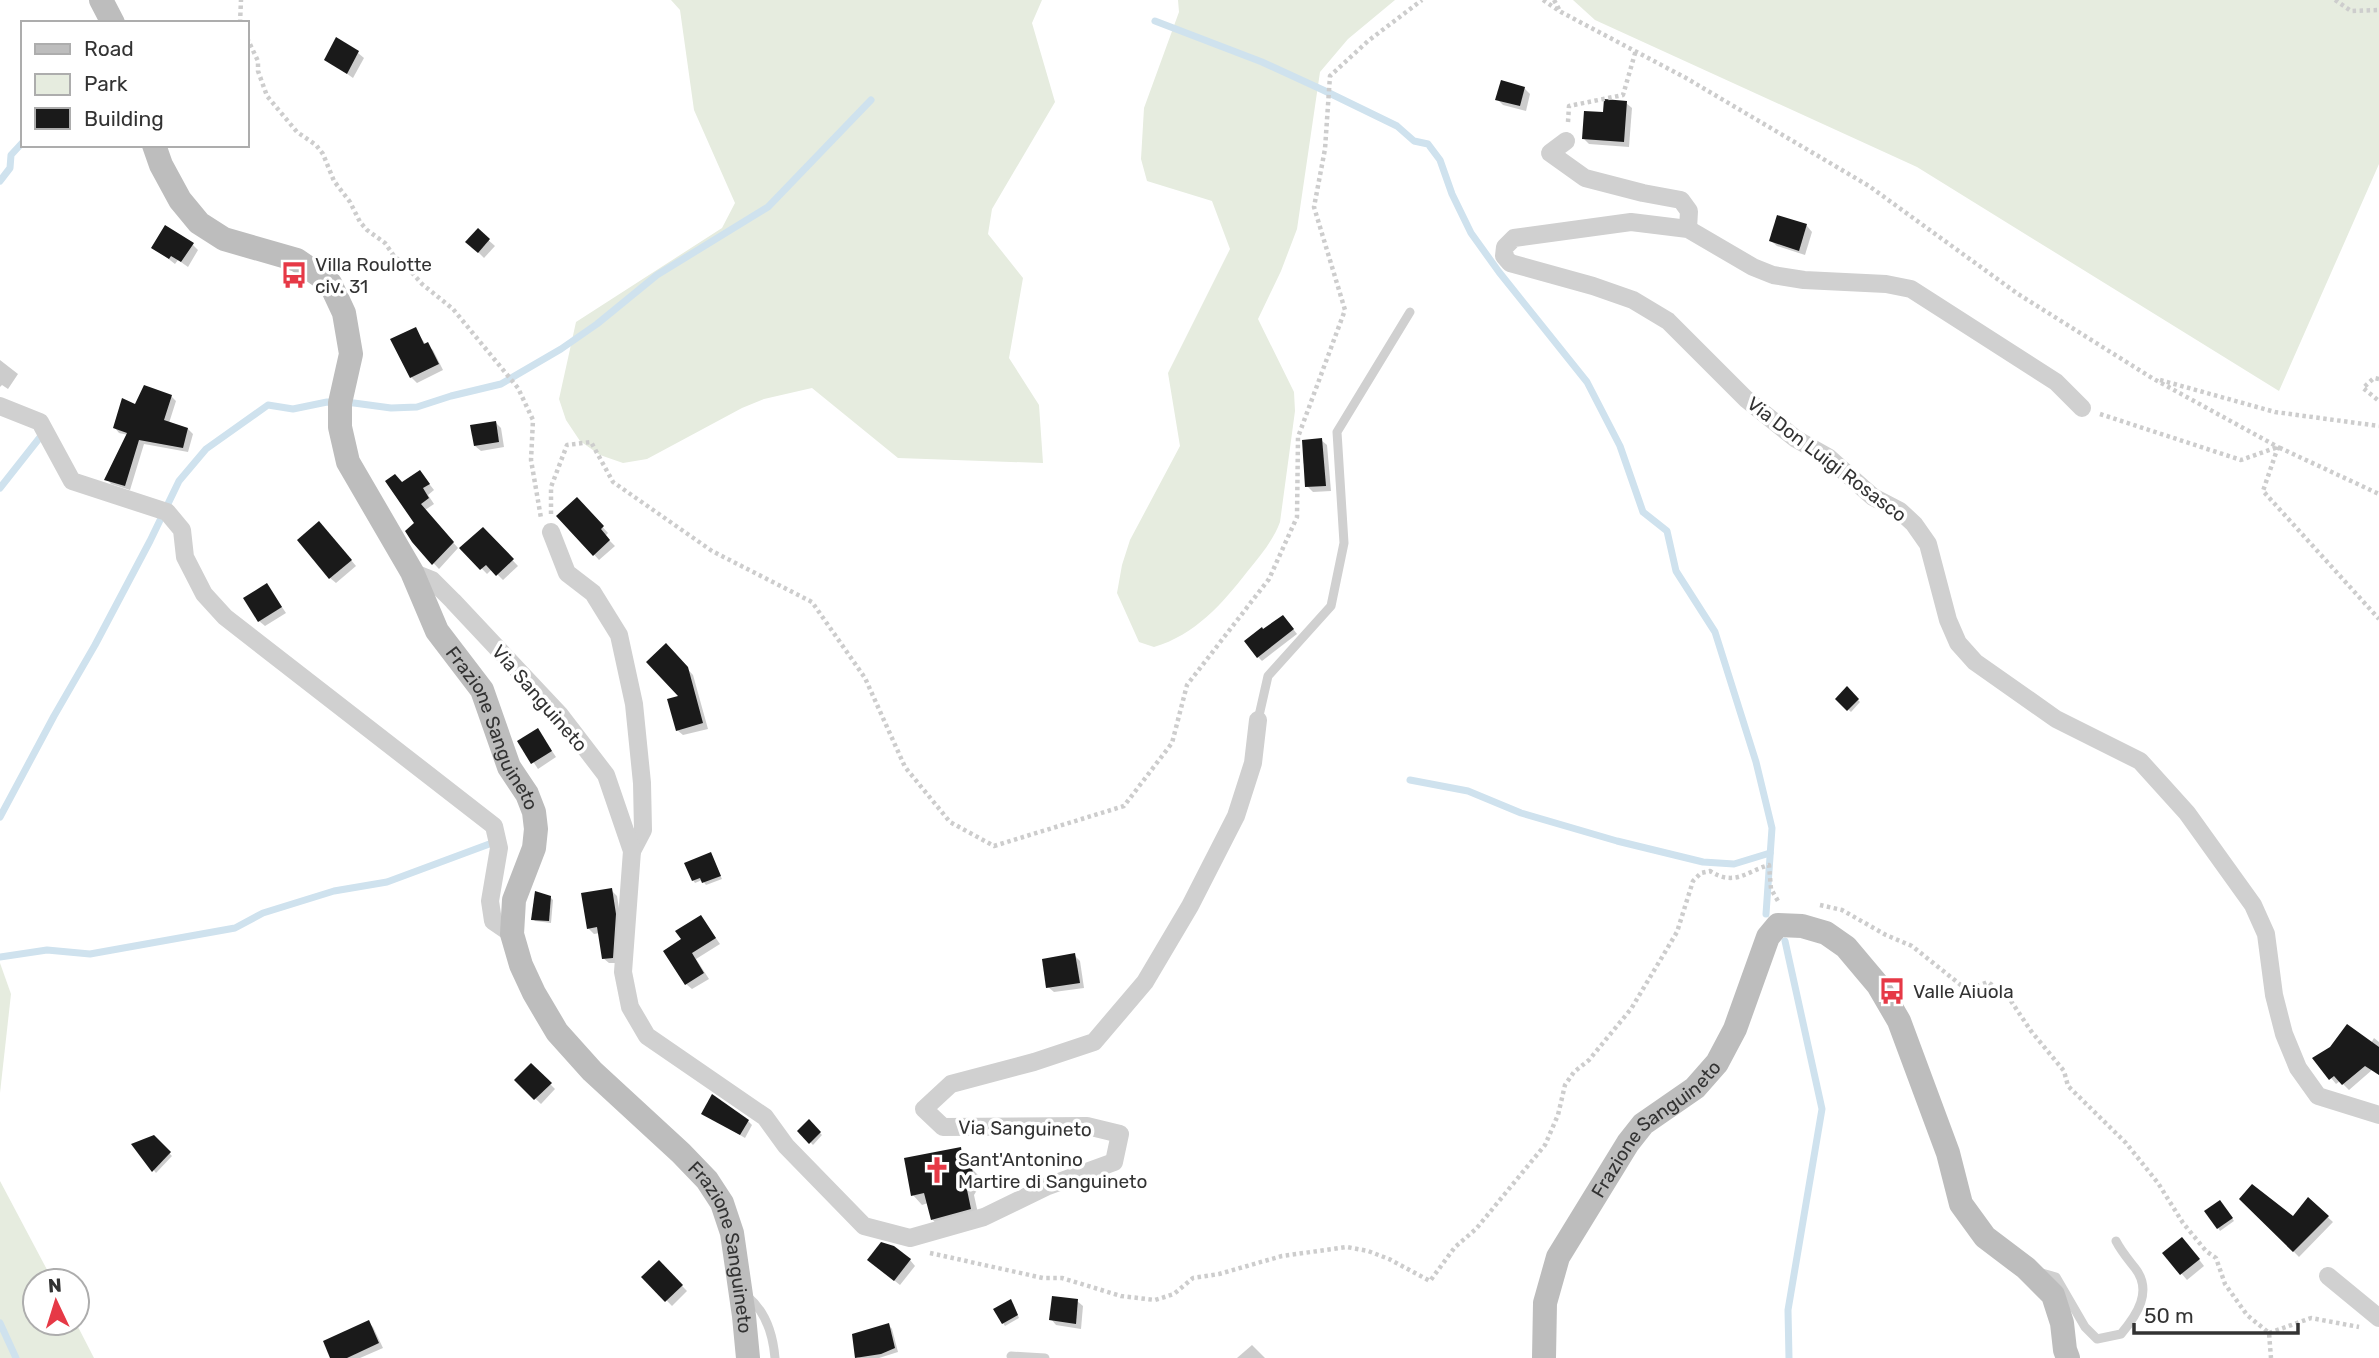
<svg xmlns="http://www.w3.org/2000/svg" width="2379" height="1358" viewBox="0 0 2379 1358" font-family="Rubik,sans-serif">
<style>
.green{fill:#e6ecdf}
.shadow{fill:#0003}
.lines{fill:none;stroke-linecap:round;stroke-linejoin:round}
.stream{stroke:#cfe2ee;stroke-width:7}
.building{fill:#1a1a1a}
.path{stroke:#cdcdcd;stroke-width:4.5;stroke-dasharray:3.5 3.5;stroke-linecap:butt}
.lane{stroke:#d0d0d0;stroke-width:9}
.street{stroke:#d0d0d0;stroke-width:18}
.secondary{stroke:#bdbdbd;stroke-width:24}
.labels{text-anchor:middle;stroke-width:7;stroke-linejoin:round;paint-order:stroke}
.poi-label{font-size:19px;fill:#333;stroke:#fff;text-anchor:start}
.street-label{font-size:19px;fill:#333;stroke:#fff}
</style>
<rect width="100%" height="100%" fill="#fff"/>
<g class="green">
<path d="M 671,0 L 1042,0 L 1032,23 L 1055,102 L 992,209 L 988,234 L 1023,278 L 1009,358 L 1039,405 L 1043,463 L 898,458 L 812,388 L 764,399 L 742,408 L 647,459 L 623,463 L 600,455 L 580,441 L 566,420 L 559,399 L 576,322 L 722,228 L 735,203 L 694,110 L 680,10 Z"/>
<path d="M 1178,0 L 1395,0 L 1348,39 L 1320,72 L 1297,229 L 1281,271 L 1258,319 L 1294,392 L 1295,411 L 1280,522 C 1273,541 1260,556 1247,572 C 1222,604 1195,635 1154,647 L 1139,642 L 1117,593 L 1122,565 L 1130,540 L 1180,446 L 1168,373 L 1230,249 L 1212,201 L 1147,181 L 1141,159 L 1144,108 L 1179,12 Z"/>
<path d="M 1573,0 L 2379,0 L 2379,164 L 2279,391 L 1917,167 L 1595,20 Z"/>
<path d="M 0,963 L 11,994 L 0,1093 Z"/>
<path d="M 0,1181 L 53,1281 L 35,1281 L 35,1323 L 76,1323 L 94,1358 L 0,1358 Z"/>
</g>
<g class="shadow">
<path d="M 358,53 L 364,58 L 353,78 L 326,59 Z"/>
<path d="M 1524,88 L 1530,94 L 1526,111 L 1503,105 L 1497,99 Z"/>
<path d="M 1626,103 L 1632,108 L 1629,147 L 1589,144 L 1584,139 L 1605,114 Z"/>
<path d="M 1778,217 L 1807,226 L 1812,232 L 1805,255 L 1777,246 L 1771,241 Z"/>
<path d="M 478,231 L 495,246 L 484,258 L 468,242 Z"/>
<path d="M 193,245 L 198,250 L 188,267 L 178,260 L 175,264 L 153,247 Z"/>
<path d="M 415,329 L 426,345 L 433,350 L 443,370 L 417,383 L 411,377 Z"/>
<path d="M 0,360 L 18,374 L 8,389 L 2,385 L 0,387 Z"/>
<path d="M 171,396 L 176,401 L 169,423 L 188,429 L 193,434 L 188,452 L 144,444 L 130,490 L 111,484 L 107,479 L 128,435 L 119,433 L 115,428 L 136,406 Z"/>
<path d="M 495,422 L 501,428 L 504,447 L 481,451 L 475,446 Z"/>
<path d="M 1321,440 L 1327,445 L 1331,491 L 1313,492 L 1307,486 Z"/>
<path d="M 420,472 L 434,490 L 428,495 L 434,504 L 425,510 L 458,548 L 439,569 L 413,541 Z"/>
<path d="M 577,499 L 608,533 L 605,536 L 615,546 L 599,560 L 559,516 Z"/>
<path d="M 325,529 L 356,566 L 336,583 L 330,578 Z"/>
<path d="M 483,529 L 518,566 L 503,580 L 492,569 L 487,574 L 462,548 Z"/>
<path d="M 267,585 L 286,613 L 265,626 L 259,621 Z"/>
<path d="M 1287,621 L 1297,634 L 1262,661 L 1258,657 L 1263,631 Z"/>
<path d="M 666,646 L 693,675 L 708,729 L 683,735 L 677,730 L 681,697 Z"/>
<path d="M 1847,689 L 1860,702 L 1851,712 L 1837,699 Z"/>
<path d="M 538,730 L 556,757 L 538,769 L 520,742 Z"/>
<path d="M 711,854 L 722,879 L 706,885 L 702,880 L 695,883 L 693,880 Z"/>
<path d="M 611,890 L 617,896 L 621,921 L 618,963 L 609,963 L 603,958 L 600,933 L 594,934 L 588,928 Z"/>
<path d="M 550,897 L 553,900 L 551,923 L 535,921 L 533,919 Z"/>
<path d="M 701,917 L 720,944 L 696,959 L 709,979 L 692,989 L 686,984 L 683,940 Z"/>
<path d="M 1074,955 L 1080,961 L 1084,988 L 1054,992 L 1048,987 Z"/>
<path d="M 2374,1038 L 2379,1042 L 2379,1075 L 2372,1070 L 2349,1090 L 2340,1081 L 2336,1084 L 2315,1058 L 2331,1048 L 2371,1043 Z"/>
<path d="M 531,1065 L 555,1089 L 541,1104 L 516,1080 Z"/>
<path d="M 704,1114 L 748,1121 L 752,1125 L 745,1138 Z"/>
<path d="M 809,1122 L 822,1135 L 813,1145 L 800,1131 Z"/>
<path d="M 153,1137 L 172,1156 L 156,1173 L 134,1145 Z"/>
<path d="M 960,1149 L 969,1158 L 971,1168 L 981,1178 L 982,1182 L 974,1195 L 979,1218 L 941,1229 L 932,1219 L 928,1203 L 922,1205 L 913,1195 Z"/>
<path d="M 2242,1199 L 2293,1218 L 2308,1199 L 2333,1222 L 2299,1257 Z"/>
<path d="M 2222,1204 L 2234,1221 L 2220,1231 L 2218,1228 Z"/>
<path d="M 2188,1245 L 2204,1266 L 2187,1280 L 2165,1254 Z"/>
<path d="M 910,1260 L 915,1266 L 900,1285 L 875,1265 Z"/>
<path d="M 659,1262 L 687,1291 L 672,1306 L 644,1277 Z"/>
<path d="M 1077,1301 L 1083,1306 L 1081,1329 L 1056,1325 L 1051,1319 Z"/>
<path d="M 1013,1303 L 1019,1318 L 1005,1326 L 1003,1323 Z"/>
<path d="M 368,1322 L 373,1327 L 383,1348 L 360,1358 L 332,1358 Z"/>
<path d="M 889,1325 L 892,1329 L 898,1352 L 879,1358 L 858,1358 Z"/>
<path d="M 1252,1345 L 1265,1358 L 1237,1358 Z"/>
</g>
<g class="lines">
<g class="stream">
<path d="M 1155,21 L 1262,62 L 1323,90 L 1397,126 L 1414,141 L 1428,144 L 1440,160 L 1452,194 L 1471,233 L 1499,272 L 1587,382 L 1620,446 L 1643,512 L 1667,531 L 1676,571 L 1715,632 L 1756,762 L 1772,828 L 1766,914"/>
<path d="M 0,181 L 10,168 L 11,155 L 23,142"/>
<path d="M 0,488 L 41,436"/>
<path d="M 1410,780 L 1468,791 L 1521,813 L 1617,841 L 1703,862 L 1734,864 L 1770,853"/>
<path d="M 0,817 L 54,716 L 95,645 L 150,541 L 179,481 L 206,449 L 268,405 L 293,409 L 327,402 L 354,403 L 391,408 L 417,407 L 451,396 L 501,384 L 561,349 L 597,324 L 657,275 L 768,207 L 871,100"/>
<path d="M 1785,941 L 1822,1109 L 1788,1310 L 1789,1358"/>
<path d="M 0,957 L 47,950 L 90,954 L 235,928 L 263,913 L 334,891 L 387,882 L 492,843"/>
<path d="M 0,1323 L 16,1358"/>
</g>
</g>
<g class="building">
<path d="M 336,37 L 359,51 L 347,74 L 324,60 Z"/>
<path d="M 1501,80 L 1525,87 L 1520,106 L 1495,100 Z"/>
<path d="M 1604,99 L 1627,101 L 1624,142 L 1582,139 L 1584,111 L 1603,112 Z"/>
<path d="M 1777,215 L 1807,224 L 1799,251 L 1769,241 Z"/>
<path d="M 165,225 L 194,243 L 181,262 L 171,256 L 169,259 L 151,248 Z"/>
<path d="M 478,228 L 490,239 L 478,253 L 465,242 Z"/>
<path d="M 416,327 L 424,344 L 428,342 L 439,364 L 410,378 L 390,339 Z"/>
<path d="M 144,385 L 172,395 L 164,420 L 188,428 L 183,448 L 139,440 L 125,486 L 104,480 L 127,433 L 113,428 L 122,398 L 135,404 Z"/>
<path d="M 496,421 L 499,442 L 474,446 L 470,425 Z"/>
<path d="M 1322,438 L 1326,486 L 1305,487 L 1302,440 Z"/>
<path d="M 420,470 L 430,484 L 423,488 L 429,498 L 421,504 L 454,542 L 432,565 L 412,542 L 405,531 L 414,523 L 385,481 L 395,474 L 402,482 Z"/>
<path d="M 577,497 L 604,526 L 601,529 L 610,540 L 593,556 L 556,516 Z"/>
<path d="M 319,521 L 352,560 L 329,579 L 297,540 Z"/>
<path d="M 483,527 L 514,559 L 496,576 L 486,565 L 480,570 L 459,548 Z"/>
<path d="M 267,583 L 282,607 L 258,622 L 243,598 Z"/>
<path d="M 1283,615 L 1294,629 L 1257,658 L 1244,641 L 1262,627 L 1263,629 Z"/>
<path d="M 666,643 L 688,667 L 703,723 L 676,731 L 667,699 L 678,696 L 646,662 Z"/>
<path d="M 1847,686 L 1859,699 L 1847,711 L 1835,699 Z"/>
<path d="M 538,728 L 552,751 L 531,764 L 517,741 Z"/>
<path d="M 711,852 L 721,876 L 702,883 L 700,878 L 692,881 L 684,863 Z"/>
<path d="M 612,888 L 616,914 L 613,958 L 602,959 L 597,927 L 587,929 L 581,893 Z"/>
<path d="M 535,891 L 551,896 L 549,921 L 531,920 Z"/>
<path d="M 701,915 L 716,938 L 692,953 L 704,973 L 685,985 L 663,951 L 681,939 L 675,931 Z"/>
<path d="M 1075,953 L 1080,983 L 1046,988 L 1042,959 Z"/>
<path d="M 2347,1024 L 2379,1047 L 2379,1075 L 2365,1066 L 2342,1085 L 2334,1076 L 2329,1080 L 2312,1058 L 2330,1047 Z"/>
<path d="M 531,1063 L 552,1083 L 534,1100 L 514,1080 Z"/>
<path d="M 712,1094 L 749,1120 L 740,1135 L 701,1114 Z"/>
<path d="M 809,1119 L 821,1132 L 809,1144 L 797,1131 Z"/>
<path d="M 154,1135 L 171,1152 L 152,1172 L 131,1144 Z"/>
<path d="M 961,1147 L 963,1161 L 972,1167 L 973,1175 L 966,1185 L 971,1209 L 931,1220 L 924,1193 L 911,1196 L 904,1158 Z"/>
<path d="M 2252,1184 L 2293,1216 L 2308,1197 L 2329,1216 L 2293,1252 L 2239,1199 Z"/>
<path d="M 2220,1200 L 2233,1218 L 2217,1229 L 2204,1211 Z"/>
<path d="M 2182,1237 L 2200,1259 L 2180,1275 L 2162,1253 Z"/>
<path d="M 881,1242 L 894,1246 L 911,1259 L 894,1281 L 867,1260 Z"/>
<path d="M 659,1260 L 683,1285 L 665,1302 L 641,1277 Z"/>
<path d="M 1052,1296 L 1078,1299 L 1076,1324 L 1049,1320 Z"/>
<path d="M 1011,1299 L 1018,1315 L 1002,1324 L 993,1309 Z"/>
<path d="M 369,1320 L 379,1343 L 347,1358 L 330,1358 L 323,1341 Z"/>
<path d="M 889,1323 L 895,1348 L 881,1354 L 855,1358 L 852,1334 Z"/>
</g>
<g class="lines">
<g class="path">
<path d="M 1543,0 L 1561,12 L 1686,78 L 1869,186 L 2018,294 L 2152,378 L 2278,447 L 2263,491 L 2379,619"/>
<path d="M 1554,0 L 1560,11"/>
<path d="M 2335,0 L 2351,11 L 2379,10"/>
<path d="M 240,23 L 241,0"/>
<path d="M 247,38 L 258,61 L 258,71 L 267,96 L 297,132 L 316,145 L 323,154 L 334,181 L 350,202 L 360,222 L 367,230 L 385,243 L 394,256 L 407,267 L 422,284 L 453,309 L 518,388 L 533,420 L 531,460 L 541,518"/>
<path d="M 1568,122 L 1569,106 L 1623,95 L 1636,50"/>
<path d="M 2379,379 L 2374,378 L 2363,388 L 2379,401"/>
<path d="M 2160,380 L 2275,412 L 2379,426"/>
<path d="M 2100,414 L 2241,460 L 2278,447 L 2379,494"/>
<path d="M 551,514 L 551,487 L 567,445 L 591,442 L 613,482 L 712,551 L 812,602 L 865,678 L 905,767 L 950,822 L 994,846 L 1124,806 L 1172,743 L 1187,685 L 1269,579 L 1297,517 L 1298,437 L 1345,310 L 1314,207 L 1325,149 L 1330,76 L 1368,41 L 1422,0"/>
<path d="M 1820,905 L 1842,910 L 1886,935 L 1912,946 L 1967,990 L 1988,982 L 2009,998 L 2031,1031 L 2064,1071 L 2068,1086 L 2126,1143 L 2158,1183 L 2183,1223 L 2206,1251 L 2216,1258 L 2225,1284 L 2247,1315 L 2269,1333 L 2271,1358"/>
<path d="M 930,1253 L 1043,1278 L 1062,1278 L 1121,1296 L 1155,1300 L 1174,1294 L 1193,1278 L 1219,1274 L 1282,1256 L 1347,1247 L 1368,1251 L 1389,1259 L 1430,1281 L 1455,1247 L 1476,1229 L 1545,1145 L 1558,1115 L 1565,1085 L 1574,1072 L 1589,1060 L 1631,1009 L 1677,932 L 1693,881 L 1701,873 L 1710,871 C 1735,887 1747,871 1769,865 L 1771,889 L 1778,901 L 1780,901"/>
<path d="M 2269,1333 L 2311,1318 L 2359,1327"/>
</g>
<g class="lane">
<path d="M 1258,720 L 1268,676 L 1331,606 L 1344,543 L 1337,432 L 1410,312"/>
<path d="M 2042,1273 L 2056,1277 L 2085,1327 L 2097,1339 L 2121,1334 C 2137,1315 2153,1291 2135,1268 C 2128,1259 2121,1251 2116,1241"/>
<path d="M 748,1297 C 766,1312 773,1335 775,1358"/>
<path d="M 1011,1356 L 1045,1358"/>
</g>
<g class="street">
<path d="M 1566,141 L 1550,153 L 1585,178 L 1643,193 L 1681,200 L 1689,211 L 1688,229"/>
<path d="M 0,406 L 40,422 L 72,481 L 167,512 L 182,530 L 185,557 L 204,594 L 225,617 L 494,826 L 499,848 L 490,901 L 493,921 L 512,934"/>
<path d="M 2082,408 L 2056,382 L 1911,289 L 1886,284 L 1804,280 L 1773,275 L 1753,267 L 1688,229 L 1631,222 L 1514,238 L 1505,247 L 1504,256 L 1510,263 L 1593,286 L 1633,300 L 1668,321 L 1746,399 L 1796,439 L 1828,457 L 1873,497 L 1900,511 L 1914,524 L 1928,544 L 1948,620 L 1958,643 L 1975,662 L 2056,719 L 2140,761 L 2187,813 L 2253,905 L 2266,934 L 2274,995 L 2284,1034 L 2298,1068 L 2318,1096 L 2379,1115"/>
<path d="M 551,532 L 567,573 L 593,593 L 619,635 L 634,704 L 642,783 L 643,830 L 632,851"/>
<path d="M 412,572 L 432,580 L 453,601 L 560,715 L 606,775 L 632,851 L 623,972 L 630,1007 L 647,1036 L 765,1117 L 786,1146 L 864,1226 L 910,1238 L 984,1217 L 1048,1186 L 1114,1162 L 1120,1134 L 1087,1126 L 943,1127 L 924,1109 L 951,1084 L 1034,1062 L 1094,1042 L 1145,982 L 1190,906 L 1236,816 L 1253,763 L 1258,720"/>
<path d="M 2328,1276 L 2379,1318"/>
</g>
<g class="secondary">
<path d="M 101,0 L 113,23"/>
<path id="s1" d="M 154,145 L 161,165 L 180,200 L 199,223 L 224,239 L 297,260 L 330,283 L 344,313 L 351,354 L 340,403 L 340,427 L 348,462 L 412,572 L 437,631 L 482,690 L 509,767 L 527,794 L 534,812 L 536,829 L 534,848 L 514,900 L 512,934 L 521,965 L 534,993 L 557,1032 L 592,1071 L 681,1153 L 707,1180 L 722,1203 L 732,1233 L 744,1316 L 748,1358"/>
<path id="s2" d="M 1544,1358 L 1545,1303 L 1558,1257 L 1628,1143 L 1643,1124 L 1695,1088 L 1717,1063 L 1735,1029 L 1768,937 L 1778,925 L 1802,926 L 1826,933 L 1846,947 L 1878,985 L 1899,1021 L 1948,1153 L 1961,1204 L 1985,1237 L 2026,1268 L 2053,1295 L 2062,1323 L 2065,1350 L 2068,1358"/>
</g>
</g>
<defs>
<symbol id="bus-bare" viewBox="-9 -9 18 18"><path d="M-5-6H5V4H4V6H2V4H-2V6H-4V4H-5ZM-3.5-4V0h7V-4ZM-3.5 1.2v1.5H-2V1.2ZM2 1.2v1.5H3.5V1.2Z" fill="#e63946" stroke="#fff" stroke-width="2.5" paint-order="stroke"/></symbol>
<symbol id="church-bare" viewBox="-9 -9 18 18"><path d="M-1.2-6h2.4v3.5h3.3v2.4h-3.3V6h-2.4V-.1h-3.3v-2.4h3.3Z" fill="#e63946" stroke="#fff" stroke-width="2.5" paint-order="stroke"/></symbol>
</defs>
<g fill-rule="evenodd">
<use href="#bus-bare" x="275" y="256" width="38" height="38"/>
<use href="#bus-bare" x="1873" y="972" width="38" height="38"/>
<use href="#church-bare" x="918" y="1151" width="38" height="38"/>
</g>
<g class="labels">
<g class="poi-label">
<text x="315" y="271">Villa Roulotte<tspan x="315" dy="22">civ. 31</tspan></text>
<text x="1913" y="998">Valle Aiuola</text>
<text x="958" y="1166">Sant'Antonino<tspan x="958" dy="22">Martire di Sanguineto</tspan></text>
</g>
<g class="street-label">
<text transform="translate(1827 459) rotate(37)" y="7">Via Don Luigi Rosasco</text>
<text transform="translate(540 698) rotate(49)" y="7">Via Sanguineto</text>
<text dy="7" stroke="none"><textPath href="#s1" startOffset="726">Frazione Sanguineto</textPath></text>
<text transform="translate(1025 1128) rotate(1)" y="7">Via Sanguineto</text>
<text dy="7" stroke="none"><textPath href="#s2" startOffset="266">Frazione Sanguineto</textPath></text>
<text dy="7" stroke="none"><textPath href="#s1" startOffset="1335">Frazione Sanguineto</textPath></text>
</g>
</g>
<rect x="21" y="21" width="228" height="126" fill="#ffffff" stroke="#adadad" stroke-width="2"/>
<rect x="35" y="44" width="35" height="10" fill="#bdbdbd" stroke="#adadad" stroke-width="2"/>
<text x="84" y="56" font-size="21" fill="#333333">Road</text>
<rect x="35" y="74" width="35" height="21" fill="#e6ecdf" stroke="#adadad" stroke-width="2"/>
<text x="84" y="91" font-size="21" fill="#333333">Park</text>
<rect x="35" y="108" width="35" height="21" fill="#1a1a1a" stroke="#adadad" stroke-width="2"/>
<text x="84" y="126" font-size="21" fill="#333333">Building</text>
<g transform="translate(56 1302) rotate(356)"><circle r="33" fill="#ffffff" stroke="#adadad" stroke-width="2"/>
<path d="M0-5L12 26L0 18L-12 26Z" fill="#e63946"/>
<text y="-10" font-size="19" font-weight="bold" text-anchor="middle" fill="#333333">N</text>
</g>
<path d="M2134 1323v10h164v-10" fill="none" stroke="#333333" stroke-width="3.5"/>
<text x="2144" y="1323" font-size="21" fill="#333333" stroke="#ffffff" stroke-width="5" paint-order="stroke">50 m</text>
</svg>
